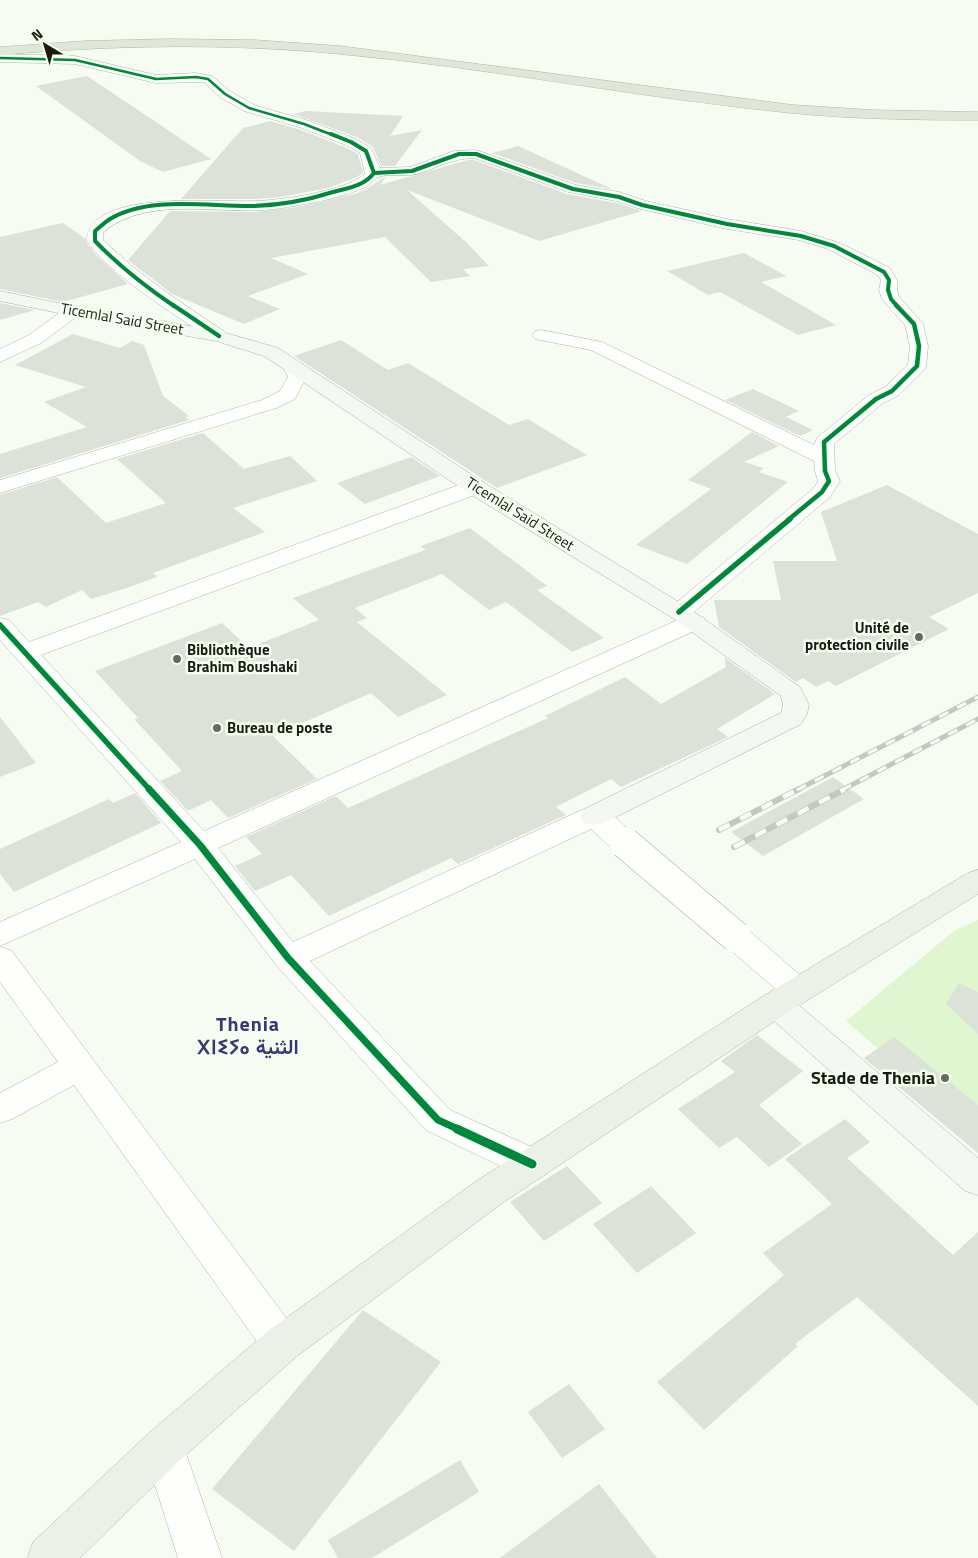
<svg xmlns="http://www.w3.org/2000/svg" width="978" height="1558" viewBox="0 0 978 1558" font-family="'Titillium Web',Vazirmatn,'Noto Sans Tifinagh',sans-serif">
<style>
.green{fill:#dff6d1}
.building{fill:#dce2d8}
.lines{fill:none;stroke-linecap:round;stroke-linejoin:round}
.street-casing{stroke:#acb2a9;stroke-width:1}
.secondary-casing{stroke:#acb2a9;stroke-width:1}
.primary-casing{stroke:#aebba6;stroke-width:1}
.highway-casing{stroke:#aebba6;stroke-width:1}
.street{fill:#fefffd;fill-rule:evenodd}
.secondary{fill:#f4f8f2;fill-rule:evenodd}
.primary{fill:#ebf1e7;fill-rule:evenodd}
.highway{fill:#dfe8d8;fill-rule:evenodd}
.rail-far1-casing{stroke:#c6c7c5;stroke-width:5}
.rail-casing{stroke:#c6c7c5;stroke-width:6}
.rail-far1{stroke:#f5ffef;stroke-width:3;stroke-dasharray:10;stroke-linecap:butt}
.rail{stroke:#f5ffef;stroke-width:4.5;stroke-dasharray:12;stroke-linecap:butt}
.street-bridge-casing{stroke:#acb2a9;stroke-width:32;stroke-linecap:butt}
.street-bridge{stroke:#fefffd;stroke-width:31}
.cycleway-far5-casing{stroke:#f5ffef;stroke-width:4}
.cycleway-far4-casing{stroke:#f5ffef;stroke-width:5.5}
.cycleway-far3-casing{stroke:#f5ffef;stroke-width:7}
.cycleway-far2-casing{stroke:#f5ffef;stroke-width:8}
.cycleway-far1-casing{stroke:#f5ffef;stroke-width:10}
.cycleway-casing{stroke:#f5ffef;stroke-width:12}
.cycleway-far5{stroke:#00873e;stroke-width:2.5}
.cycleway-far4{stroke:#00873e;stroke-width:4}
.cycleway-far3{stroke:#00873e;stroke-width:4.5}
.cycleway-far2{stroke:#00873e;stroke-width:5.5}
.cycleway-far1{stroke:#00873e;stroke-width:7}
.cycleway{stroke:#00873e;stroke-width:9}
.poi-dot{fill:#666b62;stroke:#f5ffef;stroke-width:2}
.labels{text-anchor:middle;stroke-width:5;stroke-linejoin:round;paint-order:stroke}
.street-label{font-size:15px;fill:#181d14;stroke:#f5ffef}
.poi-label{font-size:15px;font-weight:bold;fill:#181d14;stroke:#f5ffef;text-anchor:start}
.near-poi-label{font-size:18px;font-weight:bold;fill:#181d14;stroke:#f5ffef;text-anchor:end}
.district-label{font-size:20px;font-weight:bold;letter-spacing:1px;fill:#3b3773;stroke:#f5ffef}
</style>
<rect width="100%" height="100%" fill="#f6fcf2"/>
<path class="green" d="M 978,920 L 978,1135 L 846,1021 L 955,930 Z"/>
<g class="building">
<path d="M 87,76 L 211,159 L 163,172 L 140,161 L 36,86 Z"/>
<path d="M 306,111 L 403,116 L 390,136 L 422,130 L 395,166 L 381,166 L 373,147 L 357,137 L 293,114 Z"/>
<path d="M 270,121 L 298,129 L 345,147 L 358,154 L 363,173 L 355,178 L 328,188 L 281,197 L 256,199 L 181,199 L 243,128 Z"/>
<path d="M 518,146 L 612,189 L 576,183 L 492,153 Z"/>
<path d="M 468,160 L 474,160 L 567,194 L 616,203 L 642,211 L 539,241 L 407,190 L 467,243 L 489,266 L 463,269 L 470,276 L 431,282 L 385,237 L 271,258 L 308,274 L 248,296 L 280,309 L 244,324 L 172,294 L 128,260 L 170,211 L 254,212 L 298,207 L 354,194 L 365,190 L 383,178 L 386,177 L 380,185 Z"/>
<path d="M 63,223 L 86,239 L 86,242 L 97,256 L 128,284 L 63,302 L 0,289 L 0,237 Z"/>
<path d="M 744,253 L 786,276 L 761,282 L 836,325 L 798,335 L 720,292 L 708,295 L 667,271 Z"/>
<path d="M 0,303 L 35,310 L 0,320 Z"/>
<path d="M 73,334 L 120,348 L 132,341 L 144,345 L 163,396 L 189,416 L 185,417 L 189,420 L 0,478 L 0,454 L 87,427 L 44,402 L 86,387 L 15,365 Z"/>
<path d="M 341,340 L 388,370 L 408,363 L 509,425 L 528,419 L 587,455 L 497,488 L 294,356 Z"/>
<path d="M 753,389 L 799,411 L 786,417 L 813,430 L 800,436 L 725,400 Z"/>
<path d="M 752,432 L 779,446 L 744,462 L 764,468 L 759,472 L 788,482 L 687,564 L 636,545 L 711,489 L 688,480 Z"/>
<path d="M 203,433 L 244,469 L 290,456 L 317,481 L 233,508 L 265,532 L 153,573 L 157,577 L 124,589 L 91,599 L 82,590 L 46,607 L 38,602 L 0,616 L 0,495 L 57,477 L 106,523 L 166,503 L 117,459 Z"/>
<path d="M 411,457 L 440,476 L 365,504 L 337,483 Z"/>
<path d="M 887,485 L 978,534 L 978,593 L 929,617 L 949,629 L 836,686 L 828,681 L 816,687 L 803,678 L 796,682 L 719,627 L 714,600 L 781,600 L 773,561 L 837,561 L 821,512 Z"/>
<path d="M 470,528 L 547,586 L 537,590 L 604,638 L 572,652 L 506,602 L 489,610 L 442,574 L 355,608 L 367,618 L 357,622 L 447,695 L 398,717 L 371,693 L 273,736 L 317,779 L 228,818 L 211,800 L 188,811 L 160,781 L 182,771 L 134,719 L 138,718 L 95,671 L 222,623 L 249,648 L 319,620 L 293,598 L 425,550 L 421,546 Z"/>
<path d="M 724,657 L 775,694 L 717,729 L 728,737 L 621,787 L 611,779 L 556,807 L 566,815 L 458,864 L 451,858 L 329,916 L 291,875 L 255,891 L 235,866 L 262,854 L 246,837 L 336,796 L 348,808 L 548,718 L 545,716 L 625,677 L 661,704 L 726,667 Z"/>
<path d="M 0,717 L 36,763 L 0,777 Z"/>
<path d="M 833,777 L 864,799 L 763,856 L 731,832 Z"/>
<path d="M 135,793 L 161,823 L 14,892 L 0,874 L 0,849 L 109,799 L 113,803 Z"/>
<path d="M 959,983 L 978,992 L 978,1034 L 946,1004 Z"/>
<path d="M 757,1035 L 803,1071 L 759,1105 L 802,1144 L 769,1167 L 737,1137 L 719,1148 L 678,1109 L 735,1072 L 721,1061 Z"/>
<path d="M 894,1037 L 978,1105 L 978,1153 L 864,1058 Z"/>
<path d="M 845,1119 L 870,1142 L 847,1158 L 953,1255 L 978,1232 L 978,1406 L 857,1297 L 795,1344 L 798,1346 L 704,1430 L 657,1382 L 784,1275 L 763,1253 L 832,1204 L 785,1159 Z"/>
<path d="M 567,1166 L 602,1203 L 544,1241 L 510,1202 Z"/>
<path d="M 651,1186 L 696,1233 L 637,1273 L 593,1224 Z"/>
<path d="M 363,1310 L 441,1362 L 294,1551 L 212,1489 Z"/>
<path d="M 569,1384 L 605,1429 L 562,1458 L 528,1412 Z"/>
<path d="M 460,1460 L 479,1492 L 372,1558 L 338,1558 L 328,1540 Z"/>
<path d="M 599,1484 L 657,1558 L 500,1558 Z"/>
</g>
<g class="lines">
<defs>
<g id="street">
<path d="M 0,54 L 75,56 L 156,75 L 196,73 L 212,76 L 230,91 L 254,105 L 309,121 L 356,139 L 371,148 L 380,168 L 410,167 L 454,151 L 476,150 L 576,185 L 619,192 L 646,201 L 727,219 L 801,231 L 840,243 L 890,268 L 892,272 L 897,280 L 897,290 L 899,297 L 923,324 L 928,346 L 926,366 L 924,370 L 899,395 L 883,403 L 834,444 L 835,471 L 840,481 L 830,497 L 689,616 L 694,615 L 703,617 L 706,622 L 703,627 L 218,848 L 293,942 L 584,809 C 591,808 597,806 604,809 C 614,815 633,833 639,843 L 635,850 C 614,856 606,842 591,829 L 310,961 L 450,1110 L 545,1153 L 550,1164 L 545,1175 L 532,1179 L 519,1175 L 426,1130 L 277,966 L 195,859 L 0,946 L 0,922 L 181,842 L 0,640 L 0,618 L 9,620 L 29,642 L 467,482 L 475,481 L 483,482 L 486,487 L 483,492 L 41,655 L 204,831 L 682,618 L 671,617 L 667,612 L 671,607 L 814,488 L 818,481 L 815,471 L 814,461 L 591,350 L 535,339 L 532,335 L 535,331 L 541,330 L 602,342 L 814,445 L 817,438 L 869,395 L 885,387 L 908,365 L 910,346 L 905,325 L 882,299 L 879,290 L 881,280 L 878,275 L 828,249 L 799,240 L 727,229 L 637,208 L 616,201 L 568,192 L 474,158 C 454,158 436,168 417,174 C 406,177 388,173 379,177 C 374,179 370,185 364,188 C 336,199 304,205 275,209 C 219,216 150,194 103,232 L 103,240 C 140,276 183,304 225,332 L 228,336 L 225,340 L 219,341 L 213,340 C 176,315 112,277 87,241 C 88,188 221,203 256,201 C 283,200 345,191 365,174 L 360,153 L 346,145 L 299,127 L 244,111 L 220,97 L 204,82 L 156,83 L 75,64 L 0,62 Z"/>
<path d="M 73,306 L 79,307 L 82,311 L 79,315 L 41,343 L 0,362 L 0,349 L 29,335 L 67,307 Z"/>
<path d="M 291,359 L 298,361 L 306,377 L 295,399 L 276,408 L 0,493 L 0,480 L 262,400 L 280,391 L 288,377 L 282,365 L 284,361 Z"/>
<path d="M 736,926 L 747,929 L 809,983 L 814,991 L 809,999 L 798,1003 L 787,999 L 725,945 L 721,937 L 725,929 Z"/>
<path d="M 0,947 L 11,950 L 296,1331 L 302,1344 L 296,1357 L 282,1362 L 268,1357 L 74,1085 L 12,1119 L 0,1123 L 0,1093 L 58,1062 L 0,982 Z"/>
<path d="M 164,1427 L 179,1433 L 222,1558 L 178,1558 L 143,1447 L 149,1433 Z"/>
</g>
<g id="secondary">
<path d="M 0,291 L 73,306 L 219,331 L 278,348 L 483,482 L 687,607 L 800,687 L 809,705 L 807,714 L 801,724 L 604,823 L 594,825 L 584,823 L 580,816 L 584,809 L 781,713 L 783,705 L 781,696 L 671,617 L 467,492 L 264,356 L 216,341 L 73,316 L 0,301 Z"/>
<path d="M 776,992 L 787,995 L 978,1158 L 978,1195 L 965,1191 L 765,1013 L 760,1004 L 765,995 Z"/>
</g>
<path id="primary" d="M 978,870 L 978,894 L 787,1013 L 501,1204 L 296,1357 L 179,1461 L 80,1558 L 27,1558 L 33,1542 L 149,1433 L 268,1331 L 475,1182 L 765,995 L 968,873 Z"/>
<path id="highway" d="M 170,39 L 255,40 L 340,46 L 793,105 L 872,110 L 978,112 L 978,120 C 915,120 853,119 791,113 C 640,98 491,68 340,54 C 227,43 113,45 0,55 L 0,47 L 85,41 Z"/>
</defs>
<use href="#street" class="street-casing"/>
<use href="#secondary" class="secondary-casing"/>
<use href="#primary" class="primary-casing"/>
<use href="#highway" class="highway-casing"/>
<use href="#street" class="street"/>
<use href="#secondary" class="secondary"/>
<use href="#primary" class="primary"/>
<use href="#highway" class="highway"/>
<defs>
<g id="rail-far1">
<path d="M 797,790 L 978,697"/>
<path d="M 842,790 L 978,719"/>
</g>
<g id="rail">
<path d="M 719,830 L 799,789"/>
<path d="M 734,847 L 845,789"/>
</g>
</defs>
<use href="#rail-far1" class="rail-far1-casing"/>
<use href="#rail" class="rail-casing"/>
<use href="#rail-far1" class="rail-far1"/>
<use href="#rail" class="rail"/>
<defs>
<path id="street-bridge" d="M 625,843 L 736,937"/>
</defs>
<use href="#street-bridge" class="street-bridge-casing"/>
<use href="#street-bridge" class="street-bridge"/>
<defs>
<path id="cycleway-far5" d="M 0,58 L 75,60 L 156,79 L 196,77 L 208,79 L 225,94 L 249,108 L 304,124 L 335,136"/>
<g id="cycleway-far4">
<path d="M 374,173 L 412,171 L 459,154 L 476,154 L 573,189 L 619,197 L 642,205 L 727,224 L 801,236 L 834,246 L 884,272 L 889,280 L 888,290 L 891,299 L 897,306"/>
<path d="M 174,306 C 146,287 119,266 95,241 L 95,231 C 100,227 105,222 110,219 C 149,195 210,207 254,206 C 281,205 308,200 333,192 C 348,188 364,186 374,173 L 366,151 L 351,142 L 331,134"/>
</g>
<g id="cycleway-far3">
<path d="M 173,305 L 219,336"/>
<path d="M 788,520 L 822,492 L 829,481 L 825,471 L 824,442 L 876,399 L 892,391 L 917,366 L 919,346 L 914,324 L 896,305"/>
</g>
<g id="cycleway-far2">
<path d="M 679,612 L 790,519"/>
<path d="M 0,625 L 150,790"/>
</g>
<path id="cycleway-far1" d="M 149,789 L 200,845 L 288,958 L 438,1120 L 460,1130"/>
<path id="cycleway" d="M 457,1129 L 532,1164"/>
</defs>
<use href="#cycleway-far5" class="cycleway-far5-casing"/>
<use href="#cycleway-far4" class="cycleway-far4-casing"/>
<use href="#cycleway-far3" class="cycleway-far3-casing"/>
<use href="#cycleway-far2" class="cycleway-far2-casing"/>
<use href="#cycleway-far1" class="cycleway-far1-casing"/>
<use href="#cycleway" class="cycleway-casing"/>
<use href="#cycleway-far5" class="cycleway-far5"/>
<use href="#cycleway-far4" class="cycleway-far4"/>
<use href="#cycleway-far3" class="cycleway-far3"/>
<use href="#cycleway-far2" class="cycleway-far2"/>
<use href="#cycleway-far1" class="cycleway-far1"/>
<use href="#cycleway" class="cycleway"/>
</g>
<g class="poi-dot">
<circle cx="919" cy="637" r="5"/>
<circle cx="177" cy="659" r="5"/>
<circle cx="217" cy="728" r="5"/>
<circle cx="945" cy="1078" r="5"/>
</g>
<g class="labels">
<g class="street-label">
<text transform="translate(122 319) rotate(10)" y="5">Ticemlal Said Street</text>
<text transform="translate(520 514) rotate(32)" y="5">Ticemlal Said Street</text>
</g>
<g class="poi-label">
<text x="909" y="633" text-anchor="end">Unité de<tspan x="909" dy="17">protection civile</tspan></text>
<text x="187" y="655">Bibliothèque<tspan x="187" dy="17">Brahim Boushaki</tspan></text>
<text x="227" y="733">Bureau de poste</text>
</g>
<g class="near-poi-label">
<text x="935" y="1084">Stade de Thenia</text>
</g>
<g class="district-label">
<text x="248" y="1031">Thenia<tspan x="248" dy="23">ⵝⵏⵉⵢⴰ الثنية</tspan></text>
</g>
</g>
<g transform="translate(45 45) rotate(322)" stroke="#f5ffef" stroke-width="4" paint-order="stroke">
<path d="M0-4L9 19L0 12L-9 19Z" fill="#181d14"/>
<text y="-8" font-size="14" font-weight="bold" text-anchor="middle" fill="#181d14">N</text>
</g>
</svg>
